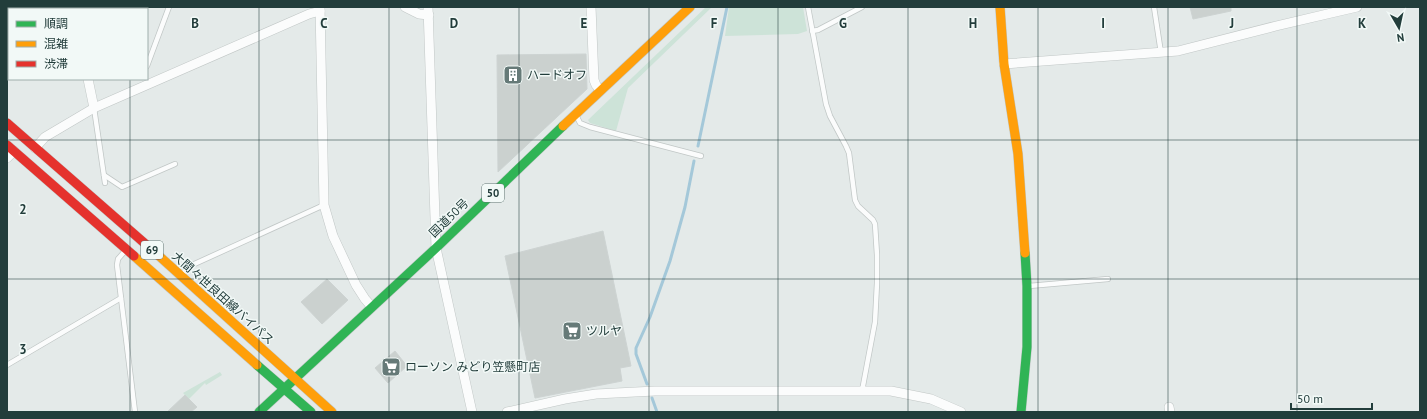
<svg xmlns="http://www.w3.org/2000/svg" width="1427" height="419" viewBox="0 0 1427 419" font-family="'PT Sans','Noto Sans JP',sans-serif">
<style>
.green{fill:#cde3d8}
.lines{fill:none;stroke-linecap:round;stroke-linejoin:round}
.stream{stroke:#a4c8d9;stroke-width:3}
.building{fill:#cbd1cf;stroke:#cdd3d2}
.lane-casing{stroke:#c1c7c6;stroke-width:6}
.street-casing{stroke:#c1c7c6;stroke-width:10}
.fast-casing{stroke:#c0c7c6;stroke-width:10}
.slow-casing{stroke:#c0c7c6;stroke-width:10}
.jam-casing{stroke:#c0c7c6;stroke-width:10}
.lane{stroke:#fbfcfc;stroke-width:4.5}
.street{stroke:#fbfcfc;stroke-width:9}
.fast{stroke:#30b455;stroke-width:9}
.slow{stroke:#ff9f0a;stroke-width:9}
.jam{stroke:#e5322d;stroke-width:9}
.grid{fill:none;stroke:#223d3b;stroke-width:1;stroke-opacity:0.55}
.labels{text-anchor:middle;stroke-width:3;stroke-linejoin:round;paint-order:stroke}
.shield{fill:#f2f9f7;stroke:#607573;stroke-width:1}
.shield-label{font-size:11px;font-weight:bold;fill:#223d3b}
.poi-label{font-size:12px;fill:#223d3b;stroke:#f2f9f7;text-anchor:start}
.street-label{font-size:12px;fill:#223d3b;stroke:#f2f9f7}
.grid-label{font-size:13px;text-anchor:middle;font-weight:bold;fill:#223d3b;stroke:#f2f9f7;stroke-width:3;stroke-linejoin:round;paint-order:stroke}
</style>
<rect width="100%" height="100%" fill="#e4eae9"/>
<g class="green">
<path d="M 706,7 L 712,7 L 628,88 L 616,131 L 590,123 L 588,120 Z"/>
<path d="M 729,7 L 803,7 L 807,31 L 798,34 L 725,36 Z"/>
<path d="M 220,372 L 222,375 L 206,385 L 205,383 L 189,399 L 183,393 Z"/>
</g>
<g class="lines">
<g class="stream">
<path d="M 698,146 L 727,7"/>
<path d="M 647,384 L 636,354 L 636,348 L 650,317 L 670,261 L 685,207 L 694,161"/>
<path d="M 652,398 L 657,412"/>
</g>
</g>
<g class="building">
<path d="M 1190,7 L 1231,7 L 1231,11 L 1193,19 Z"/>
<path d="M 586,54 L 587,89 L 498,172 L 497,55 Z"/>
<path d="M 603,231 L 631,366 L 620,368 L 622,381 L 535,398 L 505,256 Z"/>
<path d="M 327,279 L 348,300 L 322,324 L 301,302 Z"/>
<path d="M 395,351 L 407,366 L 388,383 L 375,368 Z"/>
<path d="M 185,395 L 197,407 L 191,412 L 167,412 Z"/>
</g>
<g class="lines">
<defs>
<g id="lane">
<path d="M 808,7 L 826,104 L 830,116 L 846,146 L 849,153 L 855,200 L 858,206 L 873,220 L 875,224 L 877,255 L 877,283 L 875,322 L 862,391"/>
<path d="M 1154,7 L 1161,53"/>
<path d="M 812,31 L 818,30 L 862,7"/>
<path d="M 147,66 L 169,7"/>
<path d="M 94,108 L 105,183"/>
<path d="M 577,117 L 580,123 L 590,127 L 701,156"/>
<path d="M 104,175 L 122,187 L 175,164"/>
<path d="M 125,251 L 118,259 L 117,265 L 135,412"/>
<path d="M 182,274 L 190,266 L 324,205"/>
<path d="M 1029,286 L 1108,279"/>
<path d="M 7,365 L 121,298"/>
</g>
<g id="street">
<path d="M 72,7 L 73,9"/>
<path d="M 320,7 L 324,205 L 333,236 L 356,285 L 365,299 L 371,306"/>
<path d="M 405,7 L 419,14 L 429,15"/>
<path d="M 428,7 L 436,248 L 472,412"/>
<path d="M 591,7 L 594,80 L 596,85 L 600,90"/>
<path d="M 1004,64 L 1178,51 L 1276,26 L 1357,7"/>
<path d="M 88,79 L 94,108"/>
<path d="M 35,148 L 45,137 L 94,108 L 309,14 L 320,11"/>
<path d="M 7,158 L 14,151"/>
<path d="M 1169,407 L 1170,412"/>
<path d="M 507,412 L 565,399 L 596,394 L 655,391 L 891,391 L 931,399 L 961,412"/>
</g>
<g id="fast">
<path d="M 257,365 L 311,412"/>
<path d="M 259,412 L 436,248 L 563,126"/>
<path d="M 1021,412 L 1027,347 L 1027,286 L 1025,253"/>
</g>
<g id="slow">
<path d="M 1000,7 L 1004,64 L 1018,154 L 1025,253"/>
<path d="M 563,126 L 690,7"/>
<path d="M 158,255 L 332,412"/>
<path d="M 134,256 L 257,365"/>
</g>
<g id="jam">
<path d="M 7,123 L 158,255"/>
<path d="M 7,145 L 134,256"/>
</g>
</defs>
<use href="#lane" class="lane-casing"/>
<use href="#street" class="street-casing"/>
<use href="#fast" class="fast-casing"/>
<use href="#slow" class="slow-casing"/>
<use href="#jam" class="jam-casing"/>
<use href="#lane" class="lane"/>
<use href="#street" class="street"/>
<use href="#fast" class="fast"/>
<use href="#slow" class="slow"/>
<use href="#jam" class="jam"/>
</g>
<path class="grid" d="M 130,7 L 130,9M 259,7 L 259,412M 389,7 L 389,412M 519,7 L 519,412M 649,7 L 649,412M 778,7 L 778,412M 908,7 L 908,412M 1038,7 L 1038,412M 1168,7 L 1168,412M 1297,7 L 1297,412M 130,79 L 130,412M 7,140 L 1420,140M 7,279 L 1420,279"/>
<defs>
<symbol id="building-square" viewBox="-11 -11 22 22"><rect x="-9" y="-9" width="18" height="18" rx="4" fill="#667a78" stroke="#f2f9f7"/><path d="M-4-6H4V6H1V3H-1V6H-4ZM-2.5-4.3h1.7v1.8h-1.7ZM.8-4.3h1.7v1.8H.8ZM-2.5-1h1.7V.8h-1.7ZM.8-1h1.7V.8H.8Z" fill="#fff"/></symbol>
<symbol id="supermarket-square" viewBox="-11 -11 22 22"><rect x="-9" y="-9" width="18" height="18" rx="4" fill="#667a78" stroke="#f2f9f7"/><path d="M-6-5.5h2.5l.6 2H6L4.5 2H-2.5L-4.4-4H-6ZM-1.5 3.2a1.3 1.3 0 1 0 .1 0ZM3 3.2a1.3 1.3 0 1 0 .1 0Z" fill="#fff"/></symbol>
</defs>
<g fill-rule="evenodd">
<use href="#building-square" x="502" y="64" width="22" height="22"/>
<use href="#supermarket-square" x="561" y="320" width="22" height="22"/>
<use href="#supermarket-square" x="380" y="356" width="22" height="22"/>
</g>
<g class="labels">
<g class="shield">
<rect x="482" y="184" width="22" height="18" rx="3"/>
<rect x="141" y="241" width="22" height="18" rx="3"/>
</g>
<g class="shield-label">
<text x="493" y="197">50</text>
<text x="152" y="254">69</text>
</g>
<g class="poi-label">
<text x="527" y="79">ハードオフ</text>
<text x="586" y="335">ツルヤ</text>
<text x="405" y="371">ローソン みどり笠懸町店</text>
</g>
<g class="street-label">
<text transform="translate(449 218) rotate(-44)" y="4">国道50号</text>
<text transform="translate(223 298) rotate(42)" y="4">大間々世良田線バイパス</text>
</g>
</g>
<g class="grid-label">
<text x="195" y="28">B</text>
<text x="324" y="28">C</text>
<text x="454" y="28">D</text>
<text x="584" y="28">E</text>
<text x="714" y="28">F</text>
<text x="843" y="28">G</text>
<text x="973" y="28">H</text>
<text x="1103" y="28">I</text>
<text x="1232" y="28">J</text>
<text x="1362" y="28">K</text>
<text x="23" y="214">2</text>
<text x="23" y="354">3</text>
</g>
<rect width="1427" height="419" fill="none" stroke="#223d3b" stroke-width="16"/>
<rect x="8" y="8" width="140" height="72" fill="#f2f9f7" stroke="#9faeac"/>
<rect x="16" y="21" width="20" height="6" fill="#30b455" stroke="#9faeac"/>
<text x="44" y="28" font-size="12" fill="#223d3b">順調</text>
<rect x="16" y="41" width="20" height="6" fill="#ff9f0a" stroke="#9faeac"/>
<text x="44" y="48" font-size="12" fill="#223d3b">混雑</text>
<rect x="16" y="61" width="20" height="6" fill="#e5322d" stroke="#9faeac"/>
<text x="44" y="68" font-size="12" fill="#223d3b">渋滞</text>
<g transform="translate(1399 28) rotate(171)" stroke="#f2f9f7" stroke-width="3" paint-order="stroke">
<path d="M0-3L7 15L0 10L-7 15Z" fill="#223d3b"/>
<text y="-6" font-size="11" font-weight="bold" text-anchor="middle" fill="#223d3b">N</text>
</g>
<path d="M1291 403v6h81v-6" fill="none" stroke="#223d3b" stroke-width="2"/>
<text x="1297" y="403" font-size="12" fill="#223d3b" stroke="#f2f9f7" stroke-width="3" paint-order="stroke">50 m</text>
</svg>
